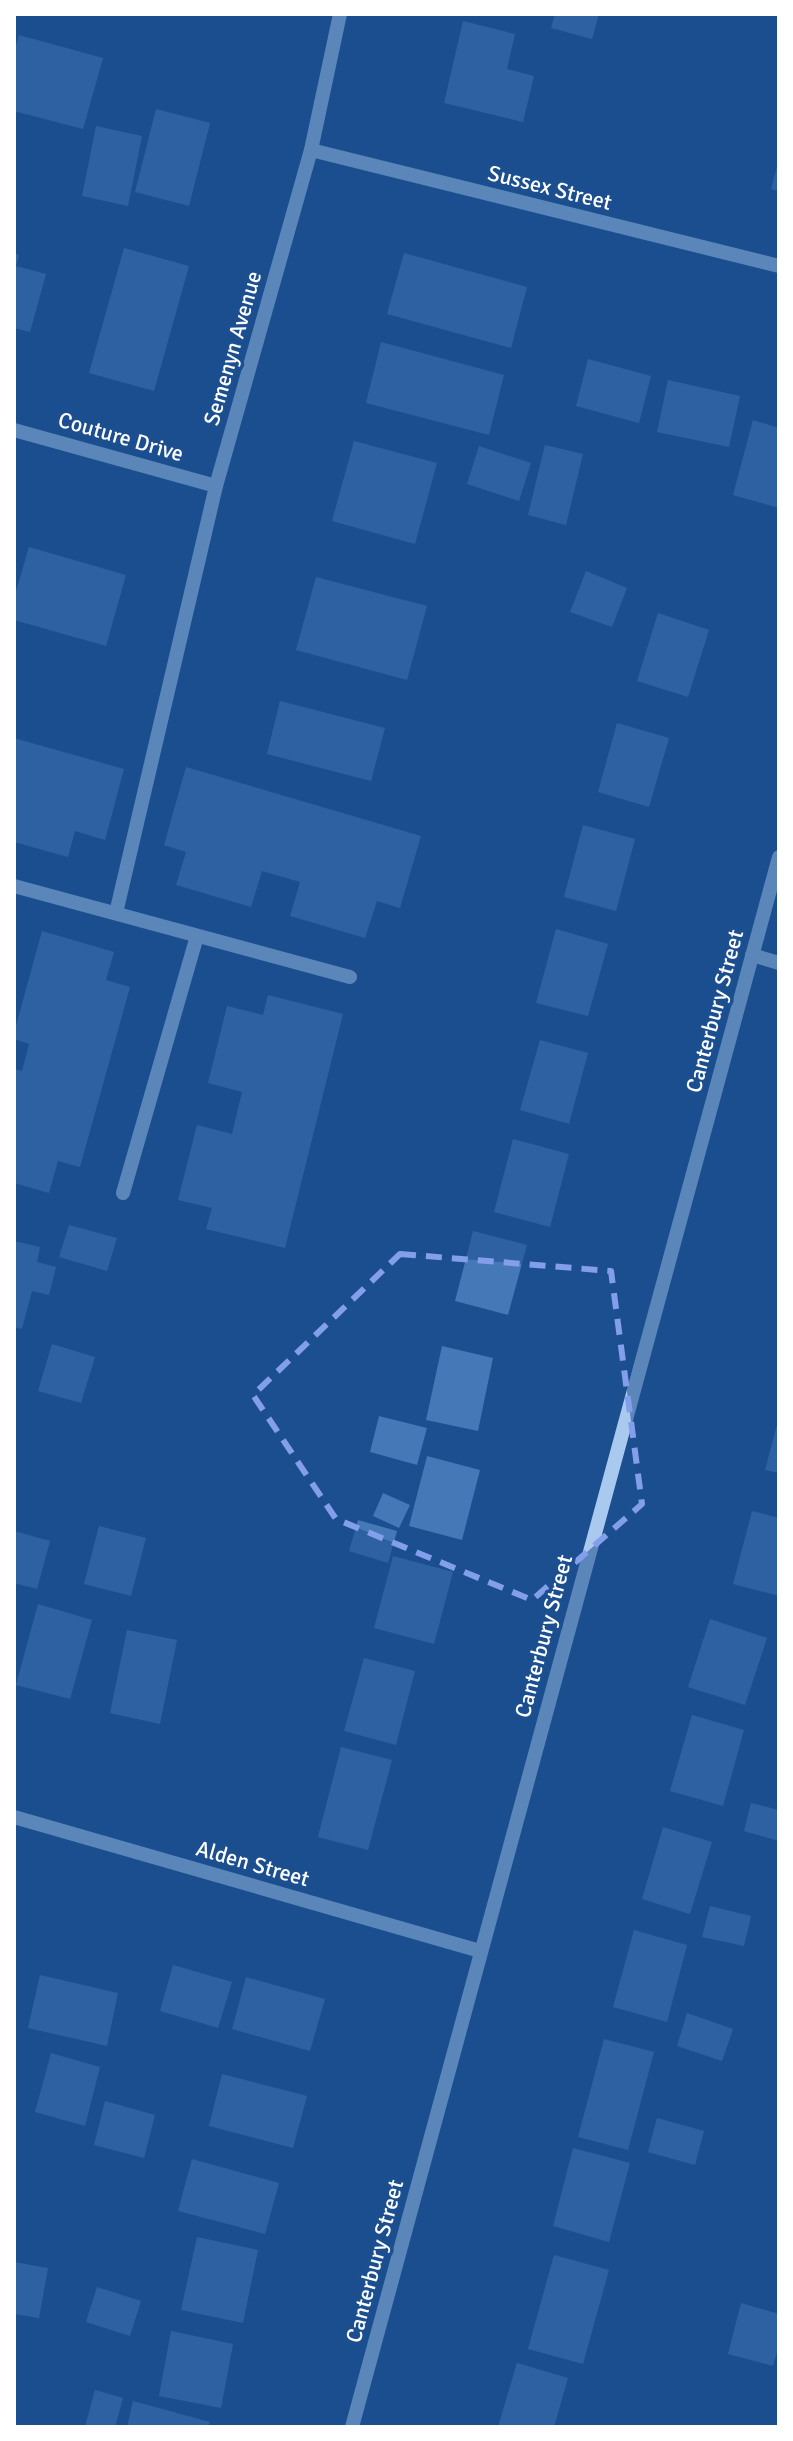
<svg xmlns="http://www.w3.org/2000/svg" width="793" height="2441" viewBox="0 0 793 2441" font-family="Signika,sans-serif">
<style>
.building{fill:#4478b7}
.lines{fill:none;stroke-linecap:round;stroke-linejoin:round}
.minor{stroke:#a9c9ee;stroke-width:14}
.marked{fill:none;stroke:#839eea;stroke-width:6;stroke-dasharray:16 10;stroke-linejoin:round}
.labels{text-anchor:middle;stroke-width:7;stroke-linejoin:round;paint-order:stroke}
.street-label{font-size:22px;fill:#fff;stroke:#1b4f8f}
</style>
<rect width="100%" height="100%" fill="#1b4f8f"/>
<g class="building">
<path d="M 555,14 L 599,14 L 592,39 L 551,28 Z"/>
<path d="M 463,21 L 515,34 L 507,69 L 534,76 L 523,122 L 444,103 Z"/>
<path d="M 19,35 L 103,58 L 83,129 L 14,111 L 14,52 Z"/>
<path d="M 156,109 L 210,123 L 189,206 L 135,192 Z"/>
<path d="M 96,126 L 142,136 L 128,206 L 82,196 Z"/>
<path d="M 778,163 L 779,164 L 779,191 L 771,189 Z"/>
<path d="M 124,248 L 189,266 L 154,391 L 89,373 Z"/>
<path d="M 14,253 L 19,255 L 16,266 L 46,274 L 30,332 L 14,328 Z"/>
<path d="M 404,253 L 527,287 L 511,348 L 387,314 Z"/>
<path d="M 381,342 L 504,375 L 489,435 L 366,403 Z"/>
<path d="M 588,359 L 651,376 L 639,423 L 576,406 Z"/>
<path d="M 668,380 L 740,396 L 729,447 L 657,432 Z"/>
<path d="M 753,420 L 779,428 L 779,508 L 733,495 Z"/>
<path d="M 354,441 L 437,463 L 415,544 L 332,521 Z"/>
<path d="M 545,445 L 583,454 L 566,525 L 528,515 Z"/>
<path d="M 479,446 L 531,463 L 519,501 L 467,484 Z"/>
<path d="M 29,547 L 126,575 L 106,646 L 14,620 L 14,598 Z"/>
<path d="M 586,571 L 627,588 L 612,627 L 570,612 Z"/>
<path d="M 316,577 L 427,606 L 407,680 L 296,650 Z"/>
<path d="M 658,613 L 709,630 L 688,697 L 637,681 Z"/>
<path d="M 280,701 L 385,728 L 371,781 L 267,754 Z"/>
<path d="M 617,723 L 669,738 L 649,807 L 598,792 Z"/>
<path d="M 14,738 L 124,769 L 105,840 L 75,831 L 68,857 L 14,842 Z"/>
<path d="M 186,767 L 421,836 L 400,908 L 377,901 L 365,938 L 290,916 L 300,882 L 262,871 L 251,907 L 176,885 L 186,852 L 164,845 Z"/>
<path d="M 583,825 L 635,839 L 616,911 L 564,897 Z"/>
<path d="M 556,929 L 608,944 L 588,1016 L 536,1003 Z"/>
<path d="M 42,931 L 114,952 L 106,980 L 130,987 L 80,1167 L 58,1161 L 49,1193 L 14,1183 L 14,1069 L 22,1071 L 29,1044 L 14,1039 L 14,1033 Z"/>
<path d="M 268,995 L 343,1014 L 285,1248 L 206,1229 L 212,1208 L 178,1200 L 197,1125 L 232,1134 L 242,1092 L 208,1083 L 227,1006 L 263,1015 Z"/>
<path d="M 540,1040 L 588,1053 L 569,1124 L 520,1110 Z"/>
<path d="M 513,1139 L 569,1154 L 550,1227 L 494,1212 Z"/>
<path d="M 69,1225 L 117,1238 L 107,1271 L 59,1257 Z"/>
<path d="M 473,1231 L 527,1245 L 508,1315 L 455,1301 Z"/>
<path d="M 14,1241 L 40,1247 L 37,1262 L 56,1267 L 49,1295 L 32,1291 L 22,1329 L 14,1327 Z"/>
<path d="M 52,1344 L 95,1357 L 81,1403 L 38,1391 Z"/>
<path d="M 442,1346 L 493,1358 L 478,1431 L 426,1420 Z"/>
<path d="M 379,1416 L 427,1428 L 417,1465 L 370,1452 Z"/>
<path d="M 778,1421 L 779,1421 L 779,1473 L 765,1470 Z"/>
<path d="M 427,1456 L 480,1470 L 462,1540 L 409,1526 Z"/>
<path d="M 383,1493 L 410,1505 L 399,1528 L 373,1516 Z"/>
<path d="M 752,1511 L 779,1518 L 779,1596 L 733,1584 Z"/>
<path d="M 358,1520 L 397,1531 L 388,1563 L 349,1551 Z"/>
<path d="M 99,1526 L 146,1538 L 131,1596 L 84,1584 Z"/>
<path d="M 14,1531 L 50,1541 L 37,1589 L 14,1583 Z"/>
<path d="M 393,1556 L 453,1572 L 434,1644 L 374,1628 Z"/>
<path d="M 38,1604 L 92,1620 L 70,1699 L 16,1685 Z"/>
<path d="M 710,1619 L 767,1638 L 745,1705 L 688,1687 Z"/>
<path d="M 127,1630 L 177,1640 L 160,1724 L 110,1713 Z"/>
<path d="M 364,1658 L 415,1671 L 396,1745 L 344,1731 Z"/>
<path d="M 692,1715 L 744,1730 L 723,1806 L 670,1791 Z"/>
<path d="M 341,1747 L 392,1760 L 368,1850 L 318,1837 Z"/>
<path d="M 751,1803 L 779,1810 L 779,1841 L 744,1831 Z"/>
<path d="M 663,1827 L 712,1842 L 690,1914 L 642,1899 Z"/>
<path d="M 710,1906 L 751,1916 L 744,1946 L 702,1937 Z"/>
<path d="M 634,1930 L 687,1945 L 667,2022 L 613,2007 Z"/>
<path d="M 173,1965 L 232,1982 L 218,2028 L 160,2011 Z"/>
<path d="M 40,1975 L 118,1993 L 107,2046 L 28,2028 Z"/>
<path d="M 246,1977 L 325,1999 L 310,2051 L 232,2029 Z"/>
<path d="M 687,2013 L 733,2029 L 722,2061 L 677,2046 Z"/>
<path d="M 604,2039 L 654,2052 L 628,2150 L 578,2137 Z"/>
<path d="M 51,2053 L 100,2067 L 85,2126 L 35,2112 Z"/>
<path d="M 222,2074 L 307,2096 L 293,2148 L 209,2126 Z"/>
<path d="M 105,2101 L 155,2115 L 144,2158 L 94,2145 Z"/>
<path d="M 657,2118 L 704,2131 L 695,2165 L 648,2152 Z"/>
<path d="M 573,2148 L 630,2163 L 609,2242 L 553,2226 Z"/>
<path d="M 192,2159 L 279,2183 L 265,2234 L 178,2211 Z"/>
<path d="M 197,2237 L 258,2250 L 243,2323 L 181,2310 Z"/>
<path d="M 554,2255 L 609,2270 L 583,2364 L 528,2349 Z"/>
<path d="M 14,2262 L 48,2268 L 39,2318 L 14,2314 Z"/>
<path d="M 97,2287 L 141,2301 L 130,2336 L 86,2322 Z"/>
<path d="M 741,2303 L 779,2314 L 779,2345 L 773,2366 L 728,2354 Z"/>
<path d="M 171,2331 L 233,2344 L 221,2408 L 159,2396 Z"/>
<path d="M 517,2363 L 568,2378 L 554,2427 L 498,2427 Z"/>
<path d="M 95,2390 L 123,2398 L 115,2427 L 85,2427 Z"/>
<path d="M 133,2401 L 210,2422 L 208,2427 L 127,2427 Z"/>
</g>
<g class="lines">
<g class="minor">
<path d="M 311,150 L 779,266"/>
<path d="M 14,430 L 216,486"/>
<path d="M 14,886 L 350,977"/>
<path d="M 116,913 L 216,486 L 311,150 L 340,14"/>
<path d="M 752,955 L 779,963"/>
<path d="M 123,1193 L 197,936"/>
<path d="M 14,1817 L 480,1951"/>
<path d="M 352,2427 L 779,857"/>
</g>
</g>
<path d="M0 0H793V2441H0ZM 400,1254 L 611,1271 L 642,1504 L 532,1600 L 336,1519 L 253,1395 Z" fill="#1b4f8f" fill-opacity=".55" fill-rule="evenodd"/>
<path class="marked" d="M 400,1254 L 611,1271 L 642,1504 L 532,1600 L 336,1519 L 253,1395 Z"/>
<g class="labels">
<g class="street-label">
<text transform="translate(550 187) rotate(14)" y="8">Sussex Street</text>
<text transform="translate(232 348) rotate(-74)" y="8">Semenyn Avenue</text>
<text transform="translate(121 436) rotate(16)" y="8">Couture Drive</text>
<text transform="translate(714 1011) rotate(-75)" y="8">Canterbury Street</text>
<text transform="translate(543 1636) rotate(-75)" y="8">Canterbury Street</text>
<text transform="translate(253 1863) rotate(16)" y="8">Alden Street</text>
<text transform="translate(374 2261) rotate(-75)" y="8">Canterbury Street</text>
</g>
</g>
<rect width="793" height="2441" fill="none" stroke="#ffffff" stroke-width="32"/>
</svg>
